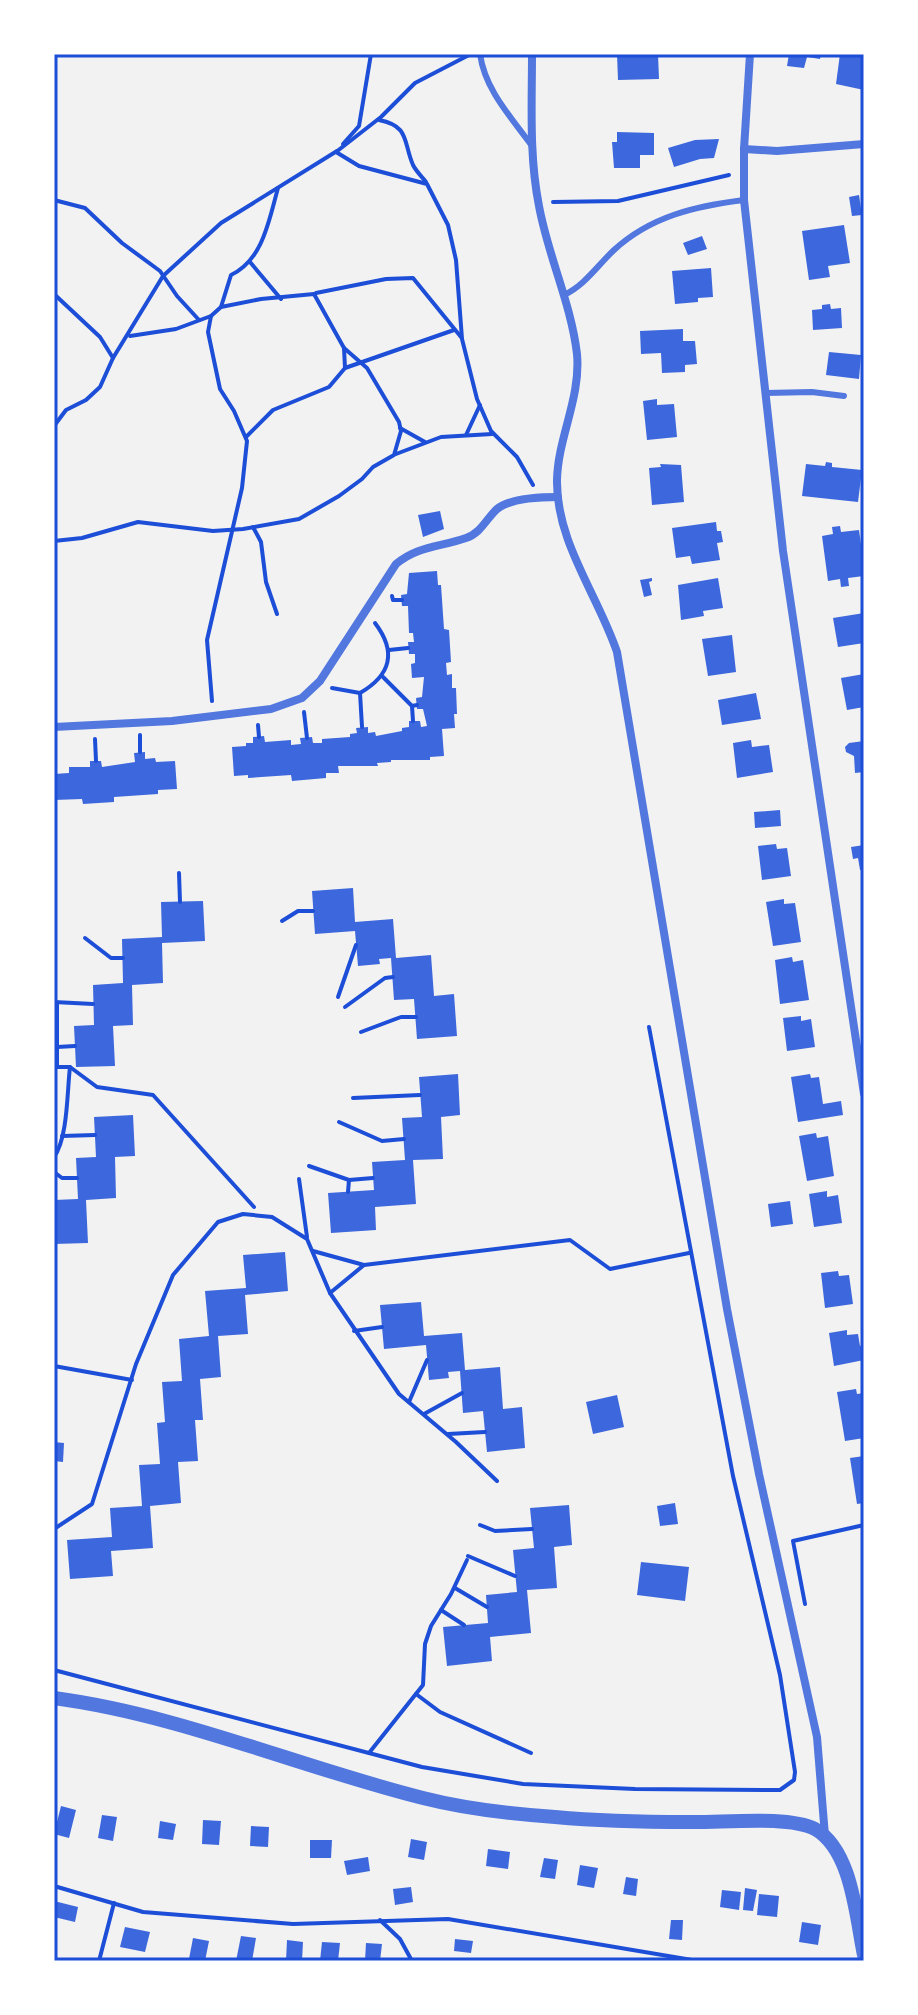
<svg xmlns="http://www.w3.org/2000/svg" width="918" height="2015" viewBox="0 0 918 2015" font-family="'Asap Condensed',sans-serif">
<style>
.building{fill:#3d67dc}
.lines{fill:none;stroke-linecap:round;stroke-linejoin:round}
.path{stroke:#1d4ed8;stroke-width:4}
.service{stroke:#5277de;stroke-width:6}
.minor{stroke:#5277de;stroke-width:8}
.tertiary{stroke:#5277de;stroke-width:14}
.neatline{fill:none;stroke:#1d4ed8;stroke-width:3}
</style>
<rect width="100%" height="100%" fill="#f2f2f2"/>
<g class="building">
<path d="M 617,54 L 658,54 L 659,79 L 618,80 Z"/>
<path d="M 789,54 L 821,54 L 820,59 L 807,57 L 804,68 L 787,66 Z"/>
<path d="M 840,54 L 864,54 L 864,90 L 836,84 Z"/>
<path d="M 617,132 L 654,133 L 654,155 L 640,155 L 640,168 L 614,168 L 612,142 L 617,142 Z"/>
<path d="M 719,139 L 714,158 L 700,159 L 674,167 L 668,148 L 695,140 Z"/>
<path d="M 859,195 L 862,215 L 852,216 L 849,197 Z"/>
<path d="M 844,225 L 850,263 L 828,266 L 830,277 L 809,280 L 802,231 Z"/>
<path d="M 702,236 L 707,249 L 688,255 L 683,243 Z"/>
<path d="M 711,268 L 713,297 L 698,298 L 698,302 L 675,304 L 672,271 Z"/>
<path d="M 830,304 L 831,309 L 841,308 L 842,328 L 813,330 L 812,310 L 822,309 L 822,305 Z"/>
<path d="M 683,329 L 683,341 L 695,341 L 697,364 L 685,365 L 685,372 L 662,373 L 661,353 L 641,354 L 640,331 Z"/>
<path d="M 829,352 L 861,355 L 859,379 L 826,375 Z"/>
<path d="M 657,399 L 657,405 L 674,404 L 677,437 L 647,440 L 643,401 Z"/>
<path d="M 826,462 L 832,463 L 832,467 L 862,470 L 858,502 L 802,496 L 806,464 L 825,466 Z"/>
<path d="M 660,464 L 681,465 L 684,502 L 652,505 L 649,468 L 661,467 Z"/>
<path d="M 440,511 L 444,529 L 423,537 L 418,515 Z"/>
<path d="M 716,522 L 717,531 L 721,531 L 723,542 L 717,543 L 720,560 L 692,564 L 690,556 L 676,558 L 672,528 Z"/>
<path d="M 840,526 L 841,532 L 859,530 L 864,566 L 864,576 L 848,578 L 849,586 L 841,587 L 840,579 L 828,581 L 822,536 L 833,534 L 832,527 Z"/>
<path d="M 437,571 L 438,585 L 441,585 L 444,629 L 449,630 L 451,662 L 446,663 L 447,675 L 452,674 L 452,688 L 456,688 L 457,714 L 454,714 L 455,728 L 442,729 L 444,756 L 430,757 L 430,760 L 391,760 L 391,762 L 377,763 L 378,766 L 338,766 L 339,773 L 326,773 L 326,778 L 292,781 L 291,775 L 248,778 L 248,775 L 234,776 L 232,747 L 246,746 L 246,743 L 253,743 L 253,737 L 264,736 L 265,742 L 291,740 L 291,745 L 301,744 L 300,738 L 312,737 L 313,743 L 322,743 L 322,739 L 350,737 L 350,734 L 357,733 L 356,728 L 368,727 L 368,733 L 375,732 L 376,736 L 402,731 L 402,728 L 409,727 L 409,721 L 420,721 L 421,727 L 427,726 L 423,709 L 417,709 L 416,698 L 422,697 L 424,677 L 412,678 L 411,664 L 415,663 L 415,654 L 409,654 L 408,642 L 414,642 L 413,633 L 409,633 L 408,606 L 402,606 L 401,595 L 407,594 L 409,573 Z"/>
<path d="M 652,578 L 652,581 L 649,582 L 652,595 L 644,597 L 640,580 Z"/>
<path d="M 718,578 L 723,608 L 703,611 L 704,616 L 681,620 L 678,585 Z"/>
<path d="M 864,613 L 864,643 L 838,647 L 833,618 Z"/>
<path d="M 732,635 L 736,672 L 708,676 L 702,639 Z"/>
<path d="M 864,674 L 864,707 L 847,710 L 841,678 Z"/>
<path d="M 756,693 L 761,719 L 722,725 L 718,700 Z"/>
<path d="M 751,740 L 752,747 L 769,745 L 773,772 L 737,778 L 733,743 Z"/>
<path d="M 864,741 L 864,772 L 855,773 L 854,756 L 846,752 L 845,747 L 849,743 Z"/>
<path d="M 145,752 L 145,759 L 155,758 L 156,762 L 175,761 L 177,789 L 158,790 L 158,794 L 114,797 L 114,802 L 83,804 L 82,799 L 54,800 L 54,774 L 69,773 L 69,767 L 90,767 L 90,761 L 101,761 L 102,767 L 135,762 L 134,753 Z"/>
<path d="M 780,810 L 781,826 L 755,828 L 754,812 Z"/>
<path d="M 776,844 L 777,849 L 787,848 L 791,876 L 762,880 L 758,846 Z"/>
<path d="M 864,845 L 864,870 L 860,870 L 858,858 L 853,859 L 851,847 Z"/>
<path d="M 353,888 L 355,922 L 393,919 L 396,958 L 431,955 L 434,996 L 454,994 L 457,1036 L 417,1039 L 414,999 L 394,1000 L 391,958 L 379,959 L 380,964 L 358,966 L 355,931 L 315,934 L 312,891 Z"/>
<path d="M 784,899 L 784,904 L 795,903 L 801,942 L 773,946 L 766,902 Z"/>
<path d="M 203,901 L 205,941 L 162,943 L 163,983 L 132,985 L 133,1025 L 113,1026 L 115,1066 L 76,1067 L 74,1026 L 94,1025 L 93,985 L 123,983 L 122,939 L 162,937 L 161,902 Z"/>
<path d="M 792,957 L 793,962 L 803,960 L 809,1000 L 780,1004 L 775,960 Z"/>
<path d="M 801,1016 L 801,1021 L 811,1019 L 815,1047 L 787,1051 L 783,1018 Z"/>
<path d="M 458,1074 L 460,1115 L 441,1117 L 443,1159 L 413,1160 L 416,1204 L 375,1207 L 376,1230 L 331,1233 L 328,1193 L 374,1190 L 372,1162 L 405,1160 L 402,1118 L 422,1117 L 419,1077 Z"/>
<path d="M 810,1074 L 811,1078 L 819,1077 L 823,1104 L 841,1101 L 843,1115 L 798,1122 L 791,1077 Z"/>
<path d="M 133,1115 L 135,1156 L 115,1157 L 116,1198 L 86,1200 L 88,1243 L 54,1244 L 54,1200 L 78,1199 L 76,1158 L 96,1157 L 94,1117 Z"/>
<path d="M 816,1133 L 817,1138 L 828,1136 L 834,1176 L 807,1181 L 799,1136 Z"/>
<path d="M 827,1191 L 827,1197 L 838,1195 L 842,1223 L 814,1227 L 809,1194 Z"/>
<path d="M 790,1201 L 793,1224 L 771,1227 L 768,1204 Z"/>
<path d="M 285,1252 L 288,1291 L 245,1295 L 248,1334 L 218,1336 L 221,1377 L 200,1379 L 203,1420 L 195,1420 L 198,1461 L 178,1462 L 181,1503 L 150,1506 L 153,1548 L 111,1551 L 113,1576 L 70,1579 L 67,1540 L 112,1537 L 110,1508 L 142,1506 L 139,1465 L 160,1464 L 157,1423 L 165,1422 L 162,1382 L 182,1381 L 179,1339 L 209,1336 L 205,1291 L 246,1288 L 243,1255 Z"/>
<path d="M 838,1271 L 839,1276 L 849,1275 L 853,1304 L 825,1308 L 821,1273 Z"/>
<path d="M 421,1302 L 424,1336 L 462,1333 L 465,1370 L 500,1367 L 503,1409 L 522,1407 L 525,1448 L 487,1452 L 483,1411 L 463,1413 L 460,1371 L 448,1372 L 449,1378 L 429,1380 L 426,1345 L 384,1349 L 380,1305 Z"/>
<path d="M 847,1330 L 847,1335 L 858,1334 L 860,1346 L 864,1345 L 864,1360 L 834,1366 L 829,1333 Z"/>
<path d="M 856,1389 L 857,1394 L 864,1393 L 864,1438 L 845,1441 L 837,1392 Z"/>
<path d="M 617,1395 L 624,1427 L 593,1434 L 586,1402 Z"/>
<path d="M 54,1442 L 64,1443 L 63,1462 L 54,1461 Z"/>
<path d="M 864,1456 L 864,1503 L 857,1504 L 850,1458 Z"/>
<path d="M 675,1503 L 678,1524 L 660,1526 L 657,1506 Z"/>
<path d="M 569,1505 L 572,1545 L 554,1547 L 557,1588 L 527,1590 L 531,1633 L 490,1637 L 492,1661 L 447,1666 L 443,1627 L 488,1623 L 486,1595 L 517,1592 L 513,1550 L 534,1548 L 530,1508 Z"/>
<path d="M 641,1562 L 689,1567 L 685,1601 L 637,1595 Z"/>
<path d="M 61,1806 L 76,1810 L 69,1838 L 54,1834 Z"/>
<path d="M 102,1815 L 117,1817 L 113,1841 L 98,1838 Z"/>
<path d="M 203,1820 L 221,1821 L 219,1845 L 202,1844 Z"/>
<path d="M 160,1821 L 176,1824 L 173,1840 L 158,1838 Z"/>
<path d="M 251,1826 L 269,1827 L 268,1847 L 250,1846 Z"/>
<path d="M 411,1839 L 427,1842 L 424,1860 L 408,1857 Z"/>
<path d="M 310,1840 L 332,1840 L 331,1858 L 310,1858 Z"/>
<path d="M 488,1849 L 510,1852 L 508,1869 L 486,1866 Z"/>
<path d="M 368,1857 L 370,1871 L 347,1875 L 344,1861 Z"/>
<path d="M 544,1858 L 558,1860 L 555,1879 L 540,1877 Z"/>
<path d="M 580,1865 L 598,1868 L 594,1888 L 577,1885 Z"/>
<path d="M 626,1877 L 638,1879 L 636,1896 L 623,1894 Z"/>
<path d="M 411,1887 L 413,1902 L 395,1905 L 393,1889 Z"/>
<path d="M 745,1888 L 757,1890 L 753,1911 L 743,1910 Z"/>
<path d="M 722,1890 L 741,1892 L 739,1910 L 720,1907 Z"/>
<path d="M 759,1894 L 779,1896 L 777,1917 L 757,1915 Z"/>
<path d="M 54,1901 L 78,1907 L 75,1922 L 54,1917 Z"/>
<path d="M 671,1920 L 683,1920 L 682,1940 L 669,1939 Z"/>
<path d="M 802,1922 L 821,1925 L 818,1945 L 799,1942 Z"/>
<path d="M 125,1927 L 150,1932 L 145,1952 L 120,1947 Z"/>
<path d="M 241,1936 L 256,1938 L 252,1961 L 236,1961 Z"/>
<path d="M 193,1938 L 209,1941 L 205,1961 L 189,1959 Z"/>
<path d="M 455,1939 L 473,1941 L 471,1953 L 454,1951 Z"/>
<path d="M 287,1940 L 303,1942 L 302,1961 L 286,1961 Z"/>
<path d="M 322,1942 L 340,1943 L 338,1961 L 320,1961 Z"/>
<path d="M 366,1943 L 382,1944 L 380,1961 L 365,1961 Z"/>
</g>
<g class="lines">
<g class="path">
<path d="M 469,55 L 415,83 L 381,117 L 336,152 L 359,166 L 427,184 L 448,225 L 456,260 L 462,339 L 477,399 L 491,431 L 517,457 L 533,485"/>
<path d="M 379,120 C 410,126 403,142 413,165 C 416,171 422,177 426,182"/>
<path d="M 343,144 L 359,126 L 371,54"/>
<path d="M 54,200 L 85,208 L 122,243 L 160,271 L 177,296 L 199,320"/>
<path d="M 553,202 L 618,201 L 729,175"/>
<path d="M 250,262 L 281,299"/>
<path d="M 316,293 L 386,279 L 413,278 L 461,337"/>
<path d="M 54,294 L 100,337 L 113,358"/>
<path d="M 211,316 L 221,307 L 231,275 C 263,260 269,220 278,188"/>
<path d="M 130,336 L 176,329 L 211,316 L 208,332 L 220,389 L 234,411 L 247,441 L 242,488 L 207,640 L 212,701"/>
<path d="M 345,368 L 454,330"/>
<path d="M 54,426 L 66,410 L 86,400 L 100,387 L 113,358 L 163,276 L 221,223 L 337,151"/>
<path d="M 400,428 L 425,442"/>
<path d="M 466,435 L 480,405"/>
<path d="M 246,437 L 273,410 L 329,387 L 345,368 L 344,348"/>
<path d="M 396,454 L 441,437 L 492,434"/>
<path d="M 253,527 L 261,542 L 266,582 L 277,614"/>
<path d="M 54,541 L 82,538 L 138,522 L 213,531 L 243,529 L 299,519 L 339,496 L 362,479 L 373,467 L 394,455 L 401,431 L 399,422 L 367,368 L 344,348 L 314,294 L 261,299 L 221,307"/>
<path d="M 392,596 L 393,600 L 402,600"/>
<path d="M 389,650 L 408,648"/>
<path d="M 383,677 L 412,706"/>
<path d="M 332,688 L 360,693 C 391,675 397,652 375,623"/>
<path d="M 360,693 L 362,727"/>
<path d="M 304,712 L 307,738"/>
<path d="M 413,721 L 412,706 L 417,705"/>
<path d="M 258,725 L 259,737"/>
<path d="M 140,735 L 140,752"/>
<path d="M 95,739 L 96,761"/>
<path d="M 179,873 L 180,902"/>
<path d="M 282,921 L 298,911 L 313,911"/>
<path d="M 85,938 L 111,958 L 123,958"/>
<path d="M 338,997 L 356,945"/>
<path d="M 54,1002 L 93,1004"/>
<path d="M 57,1004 L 57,1047 L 75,1046"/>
<path d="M 345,1007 L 385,978 L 393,977"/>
<path d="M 361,1032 L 401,1017 L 416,1017"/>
<path d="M 54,1067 L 70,1067 L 97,1087 L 153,1095 L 254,1207"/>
<path d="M 57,1067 L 57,1047"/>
<path d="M 353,1098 L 420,1095"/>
<path d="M 339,1122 L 382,1141 L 404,1139"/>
<path d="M 62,1136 L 95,1135"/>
<path d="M 54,1157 C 68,1138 67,1091 70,1067"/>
<path d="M 309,1166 L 349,1180 L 373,1178"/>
<path d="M 54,1172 L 62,1178 L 77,1178"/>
<path d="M 299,1179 L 307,1237"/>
<path d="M 348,1192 L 349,1180"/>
<path d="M 313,1251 L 364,1265 L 570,1240 L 610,1269 L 689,1253"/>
<path d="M 330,1293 L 364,1265"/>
<path d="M 354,1331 L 382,1327"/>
<path d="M 54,1366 L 132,1380"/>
<path d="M 409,1402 L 427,1360"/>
<path d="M 424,1414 L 462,1393"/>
<path d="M 448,1434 L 485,1432"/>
<path d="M 480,1525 L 495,1531 L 532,1529"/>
<path d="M 54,1529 L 92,1504 L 136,1364 L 173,1275 L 218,1222 L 243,1214 L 272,1217 L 307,1239 L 330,1293 L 399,1394 L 456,1442 L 497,1481"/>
<path d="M 468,1556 L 515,1576"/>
<path d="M 455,1588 L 487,1607"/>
<path d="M 805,1604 L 793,1541 L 864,1525"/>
<path d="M 441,1610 L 464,1625"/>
<path d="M 54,1670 L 422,1767 L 523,1784 L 635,1789 L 780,1790 L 794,1780 L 795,1772 L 780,1675 L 733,1476 L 649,1027"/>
<path d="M 416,1694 L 440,1712 L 531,1753"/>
<path d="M 369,1753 L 423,1685 L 425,1644 L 431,1626 L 451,1594 L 467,1560"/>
<path d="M 54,1886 L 143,1912 L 293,1924 L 448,1919 L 698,1961"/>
<path d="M 380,1920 L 400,1939 L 412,1961"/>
<path d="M 99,1961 L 114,1903"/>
</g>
<g class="service">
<path d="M 480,54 C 485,90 511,117 532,146"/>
<path d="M 564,295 C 585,285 597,266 614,250 C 651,216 696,206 744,200"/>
<path d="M 766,393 L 812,392 L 844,396"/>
</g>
<g class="minor">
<path d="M 532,54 C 532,104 529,156 539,206 C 548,256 571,303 577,354 C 581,398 558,437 557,480 C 556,542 598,595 617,652 L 727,1309 L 759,1474 L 817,1737 L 825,1836"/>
<path d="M 750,54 L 744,149 L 744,200 L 783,551 L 864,1094"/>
<path d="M 744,149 L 777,151 L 864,144"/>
<path d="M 54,727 L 172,721 L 271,709 L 302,698 L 320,681 L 396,564 C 417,546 440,547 466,538 C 481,533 486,519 497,509 C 511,498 541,497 558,497"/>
</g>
<path class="tertiary" d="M 54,1698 C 181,1715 299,1767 423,1798 C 466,1809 511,1814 555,1817 C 599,1821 644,1822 688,1822 C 721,1823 788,1815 815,1829 C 852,1850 856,1917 864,1955"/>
</g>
<rect width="918" height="2015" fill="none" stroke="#ffffff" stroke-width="112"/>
<rect x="56" y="56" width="806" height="1903" class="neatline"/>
</svg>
